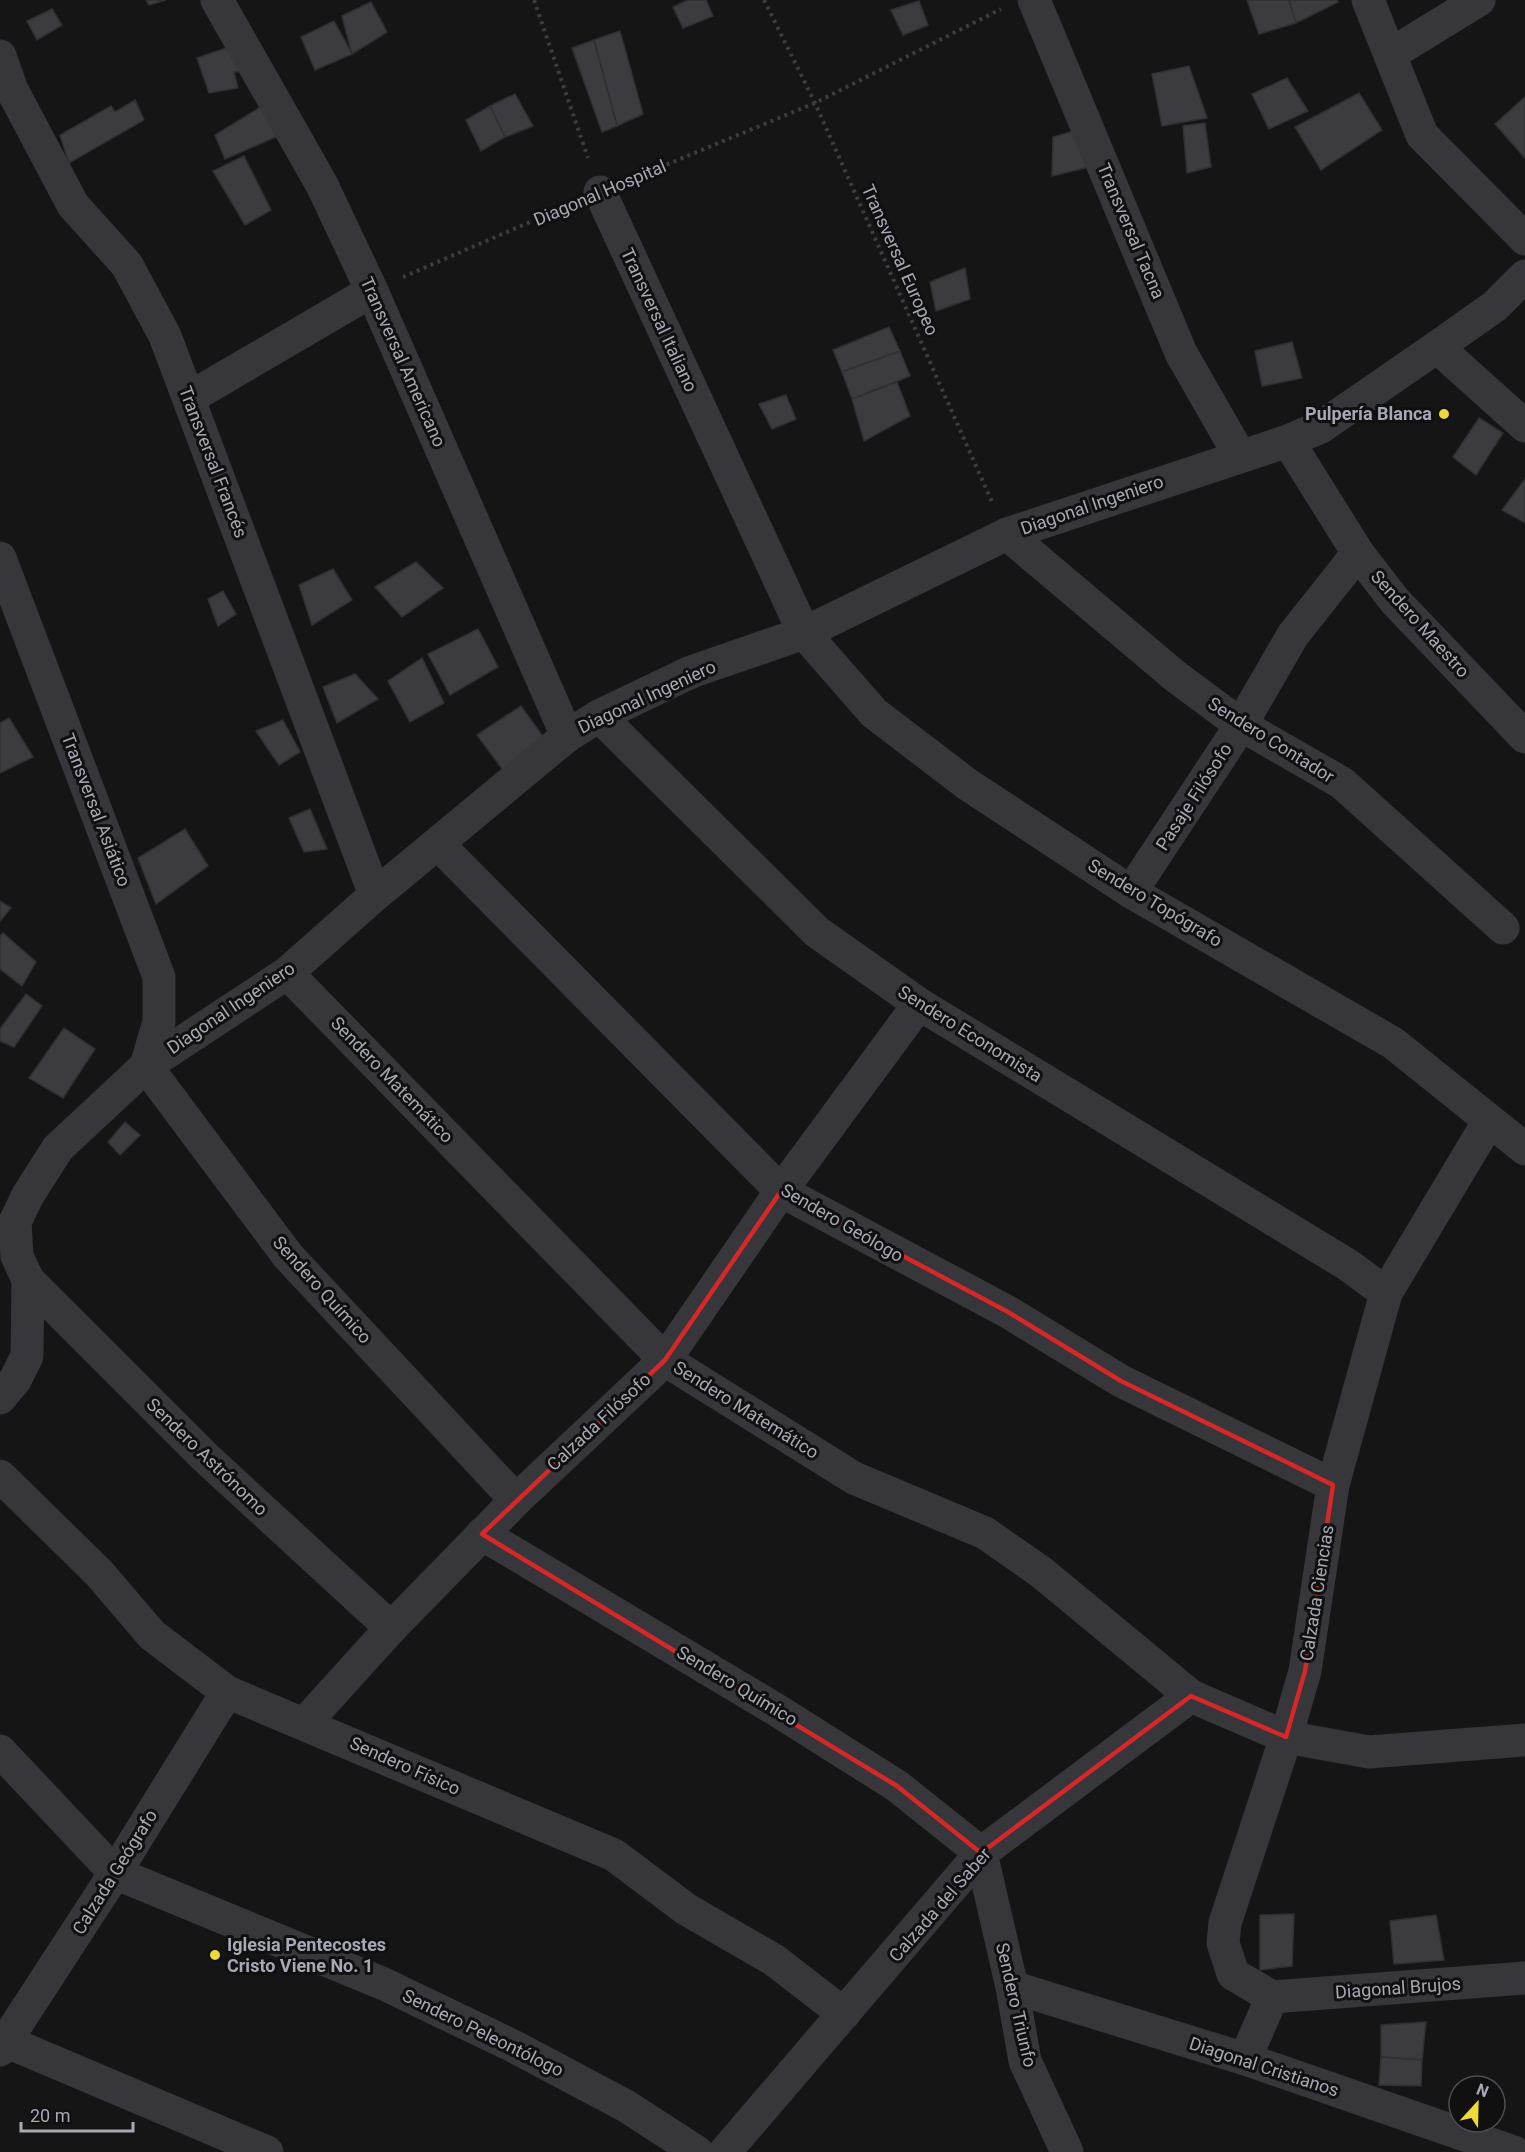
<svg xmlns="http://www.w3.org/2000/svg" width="1525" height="2152" viewBox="0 0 1525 2152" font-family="Roboto,sans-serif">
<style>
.building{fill:#3c3c40;stroke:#302f32;stroke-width:1.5}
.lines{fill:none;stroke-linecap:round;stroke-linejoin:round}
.path{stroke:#3c3c42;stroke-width:4;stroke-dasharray:3 4.5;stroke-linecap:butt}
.minor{stroke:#36363b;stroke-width:33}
.marked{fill:none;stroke:#d62828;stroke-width:4.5;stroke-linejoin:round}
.poi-dot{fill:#edda36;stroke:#101011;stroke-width:2}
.labels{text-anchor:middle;stroke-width:6;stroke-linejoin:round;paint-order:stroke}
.street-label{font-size:18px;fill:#a7a8b6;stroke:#101011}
.poi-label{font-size:18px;font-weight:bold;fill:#a7a8b6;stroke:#101011;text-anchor:end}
</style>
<rect width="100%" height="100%" fill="#151516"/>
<g class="building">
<path d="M 146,0 L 166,0 L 149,5 Z"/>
<path d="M 688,0 L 706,0 L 713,16 L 683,28 L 673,7 Z"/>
<path d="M 1247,0 L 1289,0 L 1296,23 L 1259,34 Z"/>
<path d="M 1289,0 L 1337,0 L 1338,2 L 1296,23 Z"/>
<path d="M 919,1 L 928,25 L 903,35 L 891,10 Z"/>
<path d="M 371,2 L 387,32 L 352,54 L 342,16 Z"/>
<path d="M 52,9 L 62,25 L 37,40 L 27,21 Z"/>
<path d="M 334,21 L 352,54 L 315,70 L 301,37 Z"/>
<path d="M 620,31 L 643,114 L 617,126 L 594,40 Z"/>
<path d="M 594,40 L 617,126 L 602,132 L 572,48 Z"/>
<path d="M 238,44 L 252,70 L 234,72 L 238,88 L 209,93 L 197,58 Z"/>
<path d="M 1189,66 L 1207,118 L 1162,126 L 1152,74 Z"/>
<path d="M 1287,78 L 1308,111 L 1269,129 L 1252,94 Z"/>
<path d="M 1359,93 L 1382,130 L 1321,170 L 1295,127 Z"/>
<path d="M 515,94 L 533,126 L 505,137 L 490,106 Z"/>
<path d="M 1525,97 L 1525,158 L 1495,124 Z"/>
<path d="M 135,100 L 144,120 L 69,163 L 60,135 L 111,106 L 115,112 Z"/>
<path d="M 272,100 L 287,132 L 225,159 L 215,135 Z"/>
<path d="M 490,106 L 505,137 L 481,151 L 466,120 Z"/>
<path d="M 1205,123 L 1211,167 L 1187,173 L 1183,126 Z"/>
<path d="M 1077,130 L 1089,167 L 1052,176 L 1053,137 Z"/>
<path d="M 244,156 L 271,210 L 245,225 L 213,171 Z"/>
<path d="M 965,268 L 970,299 L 936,311 L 930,282 Z"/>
<path d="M 889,327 L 900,351 L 842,372 L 833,350 Z"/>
<path d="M 1292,342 L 1302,378 L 1262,386 L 1255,351 Z"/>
<path d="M 900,351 L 910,376 L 852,399 L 842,372 Z"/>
<path d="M 897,382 L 910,416 L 864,441 L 852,399 Z"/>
<path d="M 786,395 L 796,419 L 772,429 L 759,404 Z"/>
<path d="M 1479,418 L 1503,433 L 1476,475 L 1453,457 Z"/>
<path d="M 1525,479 L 1525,523 L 1502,510 Z"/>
<path d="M 416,562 L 443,588 L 402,617 L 375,587 Z"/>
<path d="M 333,569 L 352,600 L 312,625 L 299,585 Z"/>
<path d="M 223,591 L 236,614 L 218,626 L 208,599 Z"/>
<path d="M 478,629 L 498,667 L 450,695 L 428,654 Z"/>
<path d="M 422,658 L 444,703 L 410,722 L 388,681 Z"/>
<path d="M 355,674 L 378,699 L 337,723 L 323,687 Z"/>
<path d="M 521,706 L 547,742 L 506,774 L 477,735 Z"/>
<path d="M 9,718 L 33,757 L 0,773 L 0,723 Z"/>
<path d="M 283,720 L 300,752 L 279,765 L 256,731 Z"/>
<path d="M 310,809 L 327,849 L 304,852 L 289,818 Z"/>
<path d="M 185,829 L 208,866 L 156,904 L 138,858 Z"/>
<path d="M 0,901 L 11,908 L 0,921 Z"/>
<path d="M 3,933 L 36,962 L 22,986 L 0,969 L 0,936 Z"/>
<path d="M 26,994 L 42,1006 L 14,1047 L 0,1041 L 0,1029 Z"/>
<path d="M 64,1028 L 95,1049 L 63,1098 L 29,1078 Z"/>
<path d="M 125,1122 L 140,1135 L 120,1155 L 108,1142 Z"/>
<path d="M 1294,1914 L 1292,1966 L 1260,1970 L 1260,1915 Z"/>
<path d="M 1436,1915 L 1444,1960 L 1394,1964 L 1390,1921 Z"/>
<path d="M 1426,2022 L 1422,2060 L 1381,2057 L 1381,2025 Z"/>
<path d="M 1381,2057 L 1422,2060 L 1421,2086 L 1379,2085 Z"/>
</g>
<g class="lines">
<g class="path">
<path d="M 534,0 L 588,158"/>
<path d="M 764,0 L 815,103 L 992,502"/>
<path d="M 632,179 L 815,103 L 1001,9"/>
<path d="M 403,277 L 567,206"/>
</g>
<g class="minor">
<path d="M 217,0 L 322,185 L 372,291 L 567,736"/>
<path d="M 1034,0 L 1181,353 L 1240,456"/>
<path d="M 1368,0 L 1422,135 L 1525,239"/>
<path d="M 1391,54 L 1479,0"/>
<path d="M 0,56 L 12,90 L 73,205 L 127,265 L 165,336 L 375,895"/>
<path d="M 600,192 L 804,633 L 874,713 L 967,784 L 1131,892 L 1393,1043 L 1525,1149"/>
<path d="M 1437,347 L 1525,426"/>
<path d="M 189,398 L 372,291"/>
<path d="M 1288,441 L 1358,553 L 1395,601 L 1525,737"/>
<path d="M 1007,534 L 1175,676 L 1241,725 L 1342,783 L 1503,928"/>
<path d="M 0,558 L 159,977 L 159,1022 L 146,1066 L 288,1256 L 516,1500"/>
<path d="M 599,716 L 817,932 L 919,1004 L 1348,1265 L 1386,1293"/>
<path d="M 438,844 L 781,1191 L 1008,1312 L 1121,1381 L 1333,1485"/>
<path d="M 1131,892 L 1241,725 L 1293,635 L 1358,553"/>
<path d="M 287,973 L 665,1360 L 854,1478 L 985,1533 L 1041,1572 L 1191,1696 L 1286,1737 L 1369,1752 L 1525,1740"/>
<path d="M 28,1280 L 206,1458 L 391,1628"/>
<path d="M 0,1398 L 15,1380 L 27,1356 L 28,1280 L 17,1256 L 15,1222 L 28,1195 L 58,1148 L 146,1066 L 287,973 L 375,895 L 567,736 L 599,716 L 691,672 L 804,633 L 1007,534 L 1288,441 L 1321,427 L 1437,347 L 1495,306 L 1525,276"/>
<path d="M 0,1476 L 99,1573 L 152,1635 L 227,1692 L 614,1855 L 686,1909 L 774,1960 L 844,2014"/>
<path d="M 482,1534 L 775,1709 L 897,1786 L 981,1853"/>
<path d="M 305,1723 L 391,1628 L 516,1500 L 665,1360 L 781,1191 L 919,1004"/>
<path d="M 0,1751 L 115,1873 L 384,1984 L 513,2046 L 626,2106 L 697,2152"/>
<path d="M 981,1853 L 1012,1987 L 1025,2061 L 1067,2152"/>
<path d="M 1012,1987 L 1245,2059 L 1514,2152"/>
<path d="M 1272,1997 L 1525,1978"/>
<path d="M 0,2037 L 5,2041 L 267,2152"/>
<path d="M 0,2050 L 115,1873 L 227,1692"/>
<path d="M 1245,2059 L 1272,1997 L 1233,1974 L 1223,1943 L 1225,1923 L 1286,1737 L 1305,1671 L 1333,1485 L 1386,1293 L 1489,1121"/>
<path d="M 725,2152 L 981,1853 L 1191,1696"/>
</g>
</g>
<path class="marked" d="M 781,1191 L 1008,1312 L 1121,1381 L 1333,1485 L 1305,1671 L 1286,1737 L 1191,1696 L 981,1853 L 897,1786 L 482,1534 L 665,1360 Z"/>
<g class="poi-dot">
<circle cx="1444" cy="414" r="6"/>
<circle cx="215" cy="1955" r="6"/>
</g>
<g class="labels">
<g class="street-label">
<text transform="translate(600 193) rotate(-23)" y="6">Diagonal Hospital</text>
<text transform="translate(1131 231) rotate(67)" y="6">Transversal Tacna</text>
<text transform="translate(900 260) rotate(66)" y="6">Transversal Europeo</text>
<text transform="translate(659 320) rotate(65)" y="6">Transversal Italiano</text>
<text transform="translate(403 362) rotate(66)" y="6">Transversal Americano</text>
<text transform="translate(213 462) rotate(69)" y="6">Transversal Francés</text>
<text transform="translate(1092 505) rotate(-19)" y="6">Diagonal Ingeniero</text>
<text transform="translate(1420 624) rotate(48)" y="6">Sendero Maestro</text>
<text transform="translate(647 697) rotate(-25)" y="6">Diagonal Ingeniero</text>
<text transform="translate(1271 740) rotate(32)" y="6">Sendero Contador</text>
<text transform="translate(1194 797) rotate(-57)" y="6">Pasaje Filósofo</text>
<text transform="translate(96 810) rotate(69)" y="6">Transversal Asiático</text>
<text transform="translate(1155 903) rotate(31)" y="6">Sendero Topógrafo</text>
<text transform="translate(231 1008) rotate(-34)" y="6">Diagonal Ingeniero</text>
<text transform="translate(970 1034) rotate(32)" y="6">Sendero Economista</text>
<text transform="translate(392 1080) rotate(46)" y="6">Sendero Matemático</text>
<text transform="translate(842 1223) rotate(30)" y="6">Sendero Geólogo</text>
<text transform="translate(322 1290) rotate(48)" y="6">Sendero Químico</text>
<text transform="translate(746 1410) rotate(32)" y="6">Sendero Matemático</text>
<text transform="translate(599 1422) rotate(-43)" y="6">Calzada Filósofo</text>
<text transform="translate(207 1457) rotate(44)" y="6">Sendero Astrónomo</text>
<text transform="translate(1317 1593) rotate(-81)" y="6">Calzada Ciencias</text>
<text transform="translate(737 1686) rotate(31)" y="6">Sendero Químico</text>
<text transform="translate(405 1766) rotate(24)" y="6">Sendero Físico</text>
<text transform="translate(115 1872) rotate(-58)" y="6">Calzada Geógrafo</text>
<text transform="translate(940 1905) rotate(-49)" y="6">Calzada del Saber</text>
<text transform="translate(1398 1988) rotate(-4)" y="6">Diagonal Brujos</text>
<text transform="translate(1016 2005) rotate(77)" y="6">Sendero Triunfo</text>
<text transform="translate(483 2033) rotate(26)" y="6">Sendero Peleontólogo</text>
<text transform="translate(1264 2067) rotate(18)" y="6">Diagonal Cristianos</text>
</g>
<g class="poi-label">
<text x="1432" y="420">Pulpería Blanca</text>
<text x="227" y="1951" text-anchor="start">Iglesia Pentecostes<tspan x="227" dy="21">Cristo Viene No. 1</tspan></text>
</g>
</g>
<g transform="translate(1477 2104) rotate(22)"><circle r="28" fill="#101011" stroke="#4c4d53" stroke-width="1.5"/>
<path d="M0-4.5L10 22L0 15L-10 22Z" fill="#edda36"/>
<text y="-9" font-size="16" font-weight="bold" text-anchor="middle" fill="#a7a8b6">N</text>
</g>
<path d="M21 2122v9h112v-9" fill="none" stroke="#a7a8b6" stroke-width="3"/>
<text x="30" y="2122" font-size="18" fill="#a7a8b6" stroke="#101011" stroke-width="4.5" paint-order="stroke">20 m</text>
</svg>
